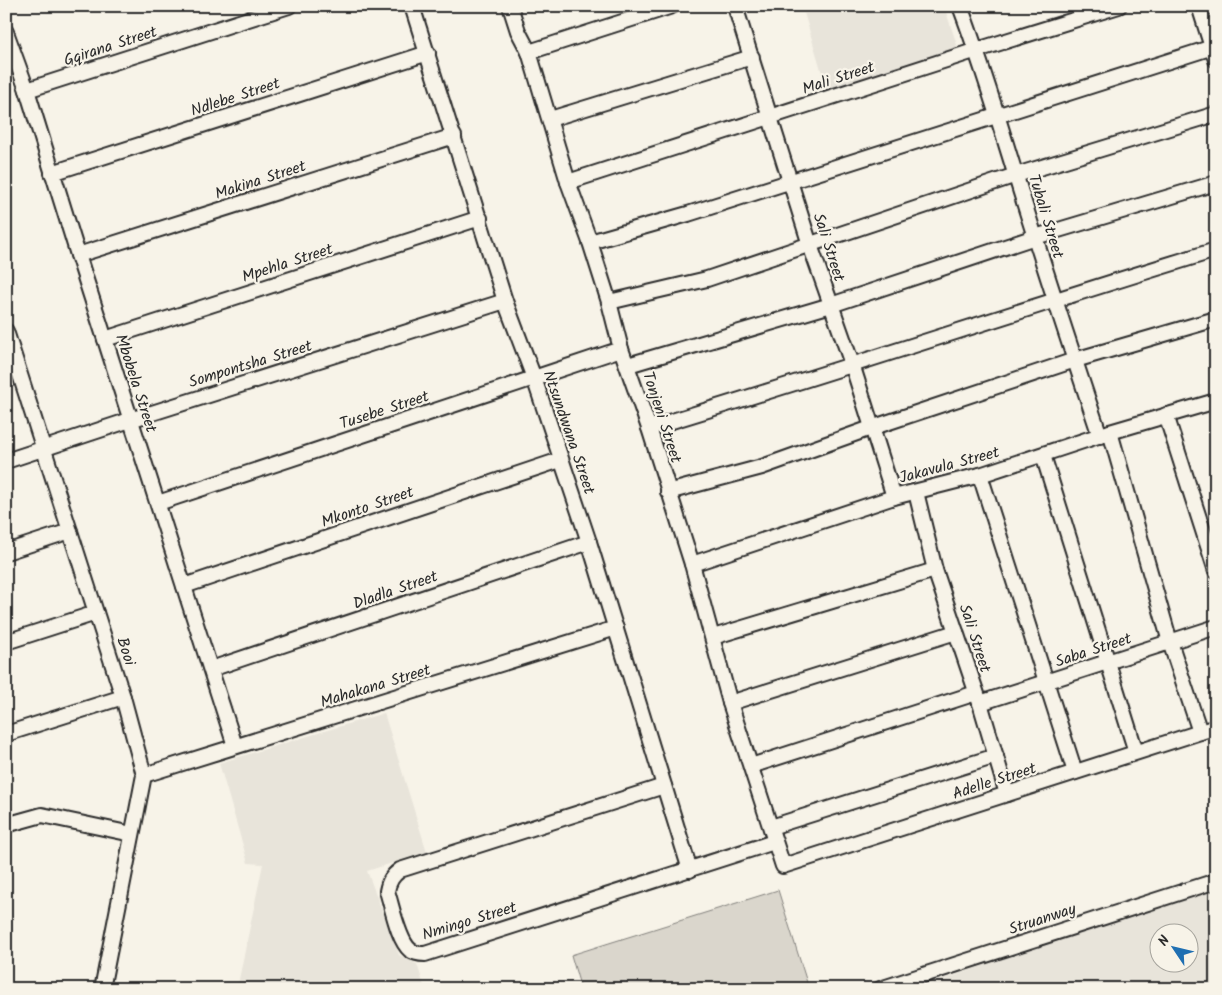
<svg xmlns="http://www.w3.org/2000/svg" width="1222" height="995" viewBox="0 0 1222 995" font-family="Kalam,sans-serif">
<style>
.built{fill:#e8e4da;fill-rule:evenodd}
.green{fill:#dad6cc;stroke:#82807c}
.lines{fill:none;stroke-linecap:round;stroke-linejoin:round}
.minor-casing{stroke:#2b2b2b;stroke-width:18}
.minor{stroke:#f7f3e8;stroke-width:14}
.labels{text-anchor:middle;stroke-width:4.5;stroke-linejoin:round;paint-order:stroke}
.street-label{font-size:16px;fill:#2b2b2b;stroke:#f7f3e8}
</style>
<rect width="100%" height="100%" fill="#f7f3e8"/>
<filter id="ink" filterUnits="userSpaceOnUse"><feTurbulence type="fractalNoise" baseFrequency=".02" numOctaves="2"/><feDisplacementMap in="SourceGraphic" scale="10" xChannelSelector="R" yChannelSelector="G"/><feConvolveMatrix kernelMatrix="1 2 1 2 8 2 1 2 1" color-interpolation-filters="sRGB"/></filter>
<g filter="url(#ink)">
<g class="built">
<path d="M 802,6 L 944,6 L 957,45 L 951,56 L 828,93 Z"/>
<path d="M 384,713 L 427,852 L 367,871 L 399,955 L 417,964 L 425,989 L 237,989 L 263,864 L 248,863 L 219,763 Z"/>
<path d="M 1216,888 L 1216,989 L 916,989 L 1086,930 ZM 1160,932 L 1190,932 L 1190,962 L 1160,962 Z"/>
</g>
<path class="green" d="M 778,890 L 809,989 L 581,989 L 571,955 Z"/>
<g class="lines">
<defs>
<g id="minor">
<path d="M 412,6 L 505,301 L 534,378 L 589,542 L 690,870"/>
<path d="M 510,6 L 518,31 L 529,52 L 568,182 L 590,242 L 609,302 L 621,349 L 649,428 L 692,564 L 730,703 L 783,866 L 1216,727"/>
<path d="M 735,6 L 810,245 L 852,364 L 894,497"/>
<path d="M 960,6 C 989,82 1010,160 1035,237 C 1056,304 1078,370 1100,436"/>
<path d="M 1199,6 L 1216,60"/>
<path d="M 6,32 L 27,90 L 78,255 L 235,746"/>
<path d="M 529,52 L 672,6"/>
<path d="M 27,90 L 289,6"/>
<path d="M 550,119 L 752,57"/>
<path d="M 52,173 L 428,53"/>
<path d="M 568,182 L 977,50 L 1119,6"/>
<path d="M 590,242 L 688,214 L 1216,46"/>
<path d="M 78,255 L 454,136"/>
<path d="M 609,302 L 707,279 L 1016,175 L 1216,114"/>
<path d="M 6,331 L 123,697 L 144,775 L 102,989"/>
<path d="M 105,339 L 480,218"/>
<path d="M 628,365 L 831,305 L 1035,237 L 1216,183"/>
<path d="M 1166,415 L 1216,571"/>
<path d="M 649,428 C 838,371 1026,308 1216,250"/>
<path d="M 1110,432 L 1170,642 L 1200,732"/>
<path d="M 1043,455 L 1136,752"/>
<path d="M 6,461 L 130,420 L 505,301"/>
<path d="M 980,475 L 1075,772"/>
<path d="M 668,492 L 762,467 L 871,428 L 1075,360 L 1216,319"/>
<path d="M 916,492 L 935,570 L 980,703 L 1007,794"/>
<path d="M 158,503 L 621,349"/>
<path d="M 6,552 L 70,531"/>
<path d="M 692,564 L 894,497 L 980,475 L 1110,432 L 1216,401"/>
<path d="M 184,586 L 560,460"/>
<path d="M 713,637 L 935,570"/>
<path d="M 6,642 L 96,613"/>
<path d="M 211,669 L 589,542"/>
<path d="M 730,703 L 956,632"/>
<path d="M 980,703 L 1216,627"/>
<path d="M 6,734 L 123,697"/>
<path d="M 751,766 L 976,693"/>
<path d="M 144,775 L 616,628"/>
<path d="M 664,786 L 400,870 C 392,876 389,881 387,891 C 392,906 398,940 410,950 C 414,953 419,954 425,954 L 774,842"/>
<path d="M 6,825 L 42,815 L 132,834"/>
<path d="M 771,827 L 996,756"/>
<path d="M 880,989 L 1216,881"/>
</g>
</defs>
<use href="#minor" class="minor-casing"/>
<use href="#minor" class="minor"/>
</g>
</g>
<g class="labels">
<g class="street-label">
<text transform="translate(110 45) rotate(-18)" y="6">Gqirana Street</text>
<text transform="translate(838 77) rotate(-18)" y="6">Mali Street</text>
<text transform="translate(235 96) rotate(-18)" y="6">Ndlebe Street</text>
<text transform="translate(260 179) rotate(-18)" y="6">Makina Street</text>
<text transform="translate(1047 216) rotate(73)" y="6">Tubali Street</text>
<text transform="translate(830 247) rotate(72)" y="6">Sali Street</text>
<text transform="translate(287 262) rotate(-18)" y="6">Mpehla Street</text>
<text transform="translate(250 363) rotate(-17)" y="6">Sompontsha Street</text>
<text transform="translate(137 383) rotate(72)" y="6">Mbobela Street</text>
<text transform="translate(384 409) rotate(-18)" y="6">Tusebe Street</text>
<text transform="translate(663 417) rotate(72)" y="6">Tonjeni Street</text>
<text transform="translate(570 432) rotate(71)" y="6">Ntsundwana Street</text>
<text transform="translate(949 464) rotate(-15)" y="6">Jakavula Street</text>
<text transform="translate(367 506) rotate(-19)" y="6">Mkonto Street</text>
<text transform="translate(395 589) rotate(-19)" y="6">Dladla Street</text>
<text transform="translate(976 638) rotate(72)" y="6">Sali Street</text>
<text transform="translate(1093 649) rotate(-18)" y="6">Saba Street</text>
<text transform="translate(127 651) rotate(72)" y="6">Booi</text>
<text transform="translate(375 685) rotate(-17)" y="6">Mahakana Street</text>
<text transform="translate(994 780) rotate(-18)" y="6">Adelle Street</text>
<text transform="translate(1042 918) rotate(-18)" y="6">Struanway</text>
<text transform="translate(469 920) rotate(-17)" y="6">Nmingo Street</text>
</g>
</g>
<rect width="1222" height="995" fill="none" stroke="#f7f3e8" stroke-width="25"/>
<rect x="12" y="12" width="1197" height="970" fill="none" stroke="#2b2b2b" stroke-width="2" filter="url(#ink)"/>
<g transform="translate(1174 948) rotate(305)"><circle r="24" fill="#f7f3e8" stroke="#a5a39c"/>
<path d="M0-4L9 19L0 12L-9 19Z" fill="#1f6fb2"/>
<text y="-8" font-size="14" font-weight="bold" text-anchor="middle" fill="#2b2b2b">N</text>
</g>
</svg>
